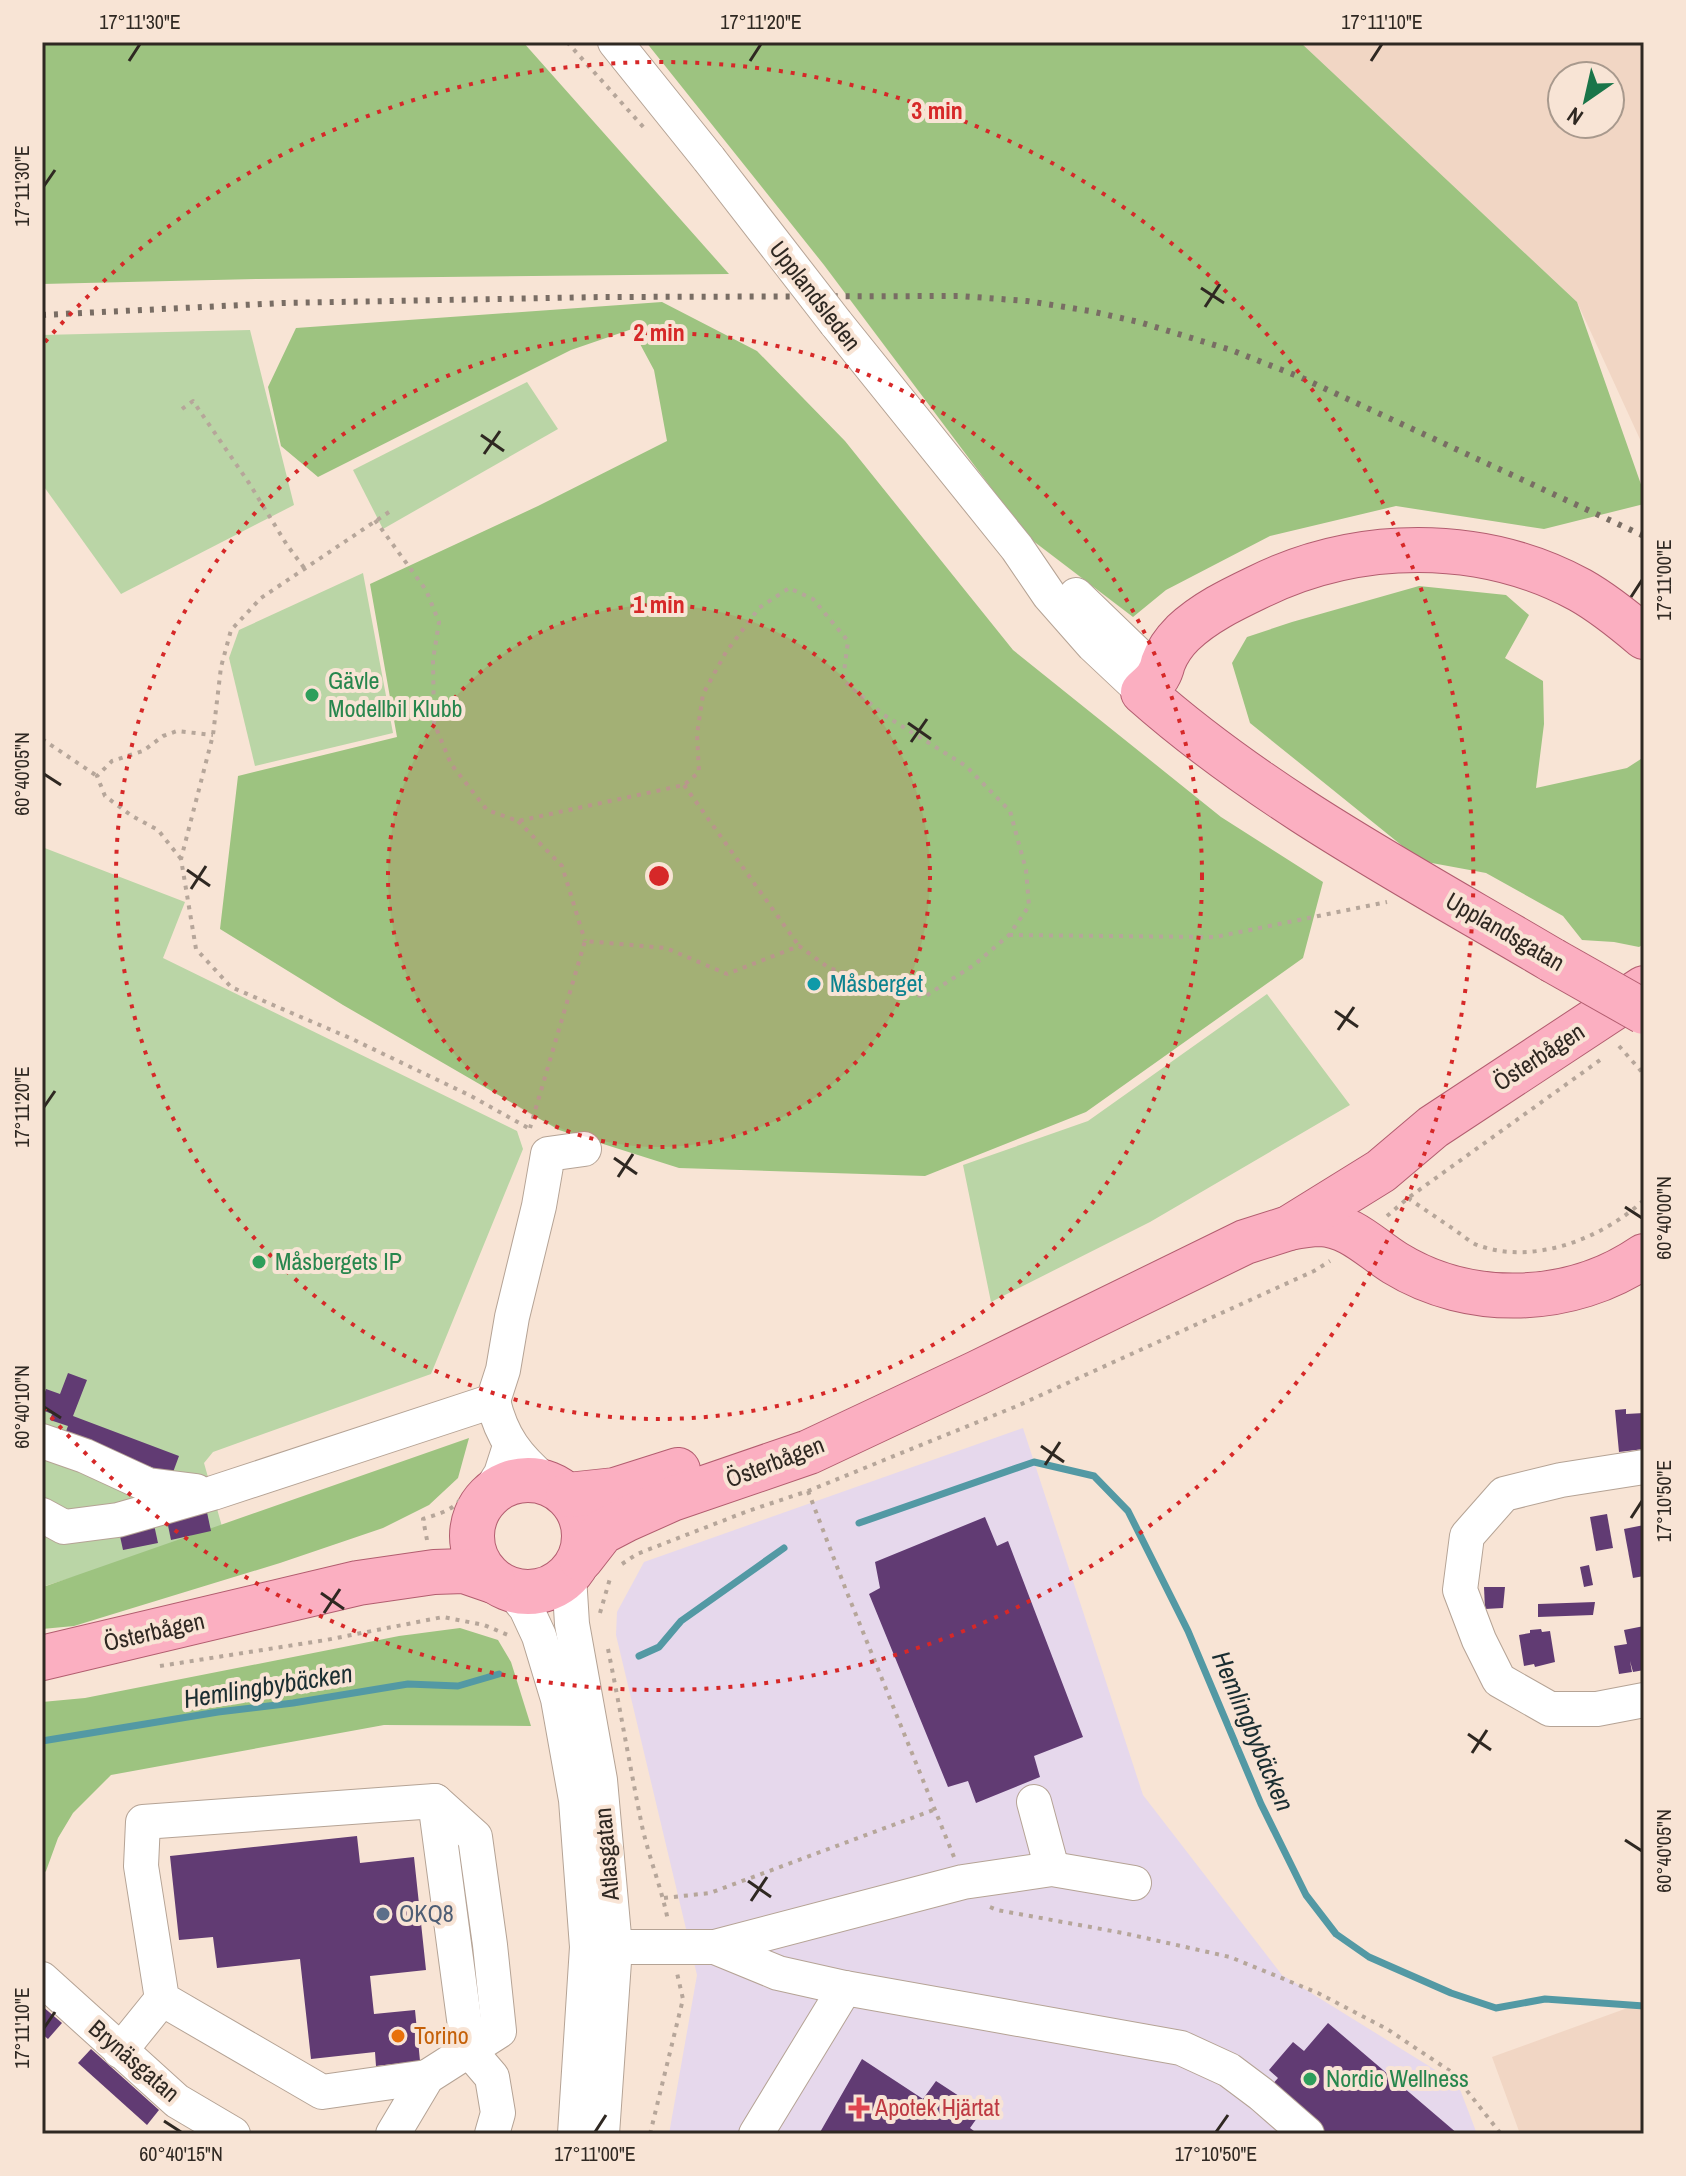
<svg xmlns="http://www.w3.org/2000/svg" width="1686" height="2176" viewBox="0 0 1686 2176" font-family="'Archivo Narrow',sans-serif">
<style>
.commercial{fill:#e6d8ec}
.built{fill:#f1d6c4;fill-rule:evenodd}
.green{fill:#bad5a6}
.forest{fill:#9dc380}
.lines{fill:none;stroke-linecap:round;stroke-linejoin:round}
.stream{stroke:#5399a4;stroke-width:7}
.building{fill:#613b73}
.minor-casing{stroke:#b5a395;stroke-width:36}
.major-casing{stroke:#b25d6f;stroke-width:46}
.path{stroke:#b6a69a;stroke-width:4;stroke-dasharray:4 6;stroke-linecap:butt}
.minor{stroke:#fff;stroke-width:34}
.major{stroke:#fbafc1;stroke-width:44}
.rail{stroke:#796d64;stroke-width:6;stroke-dasharray:4 8;stroke-linecap:butt}
.minor-bridge-casing{stroke:#b5a395;stroke-width:36;stroke-linecap:butt}
.major-bridge-casing{stroke:#b25d6f;stroke-width:46;stroke-linecap:butt}
.minor-bridge{stroke:#fff;stroke-width:34}
.major-bridge{stroke:#fbafc1;stroke-width:44}
.ticks{fill:none;stroke:#2f2822;stroke-width:3}
.ring{fill:none;stroke:#d62828;stroke-width:4;stroke-dasharray:4 8}
.leisure-dot{fill:#2e9e5b;stroke:#f8e4d5;stroke-width:3}
.culture-dot{fill:#0f9aa8;stroke:#f8e4d5;stroke-width:3}
.service-dot{fill:#5c6f8a;stroke:#f8e4d5;stroke-width:3}
.food-dot{fill:#e8710a;stroke:#f8e4d5;stroke-width:3}
.health-dot{fill:#e0444e;stroke:#f8e4d5;stroke-width:3}
.labels{text-anchor:middle;stroke-width:8;stroke-linejoin:round;paint-order:stroke}
.street-label{font-size:24px;fill:#2f2822;stroke:#f8e4d5}
.leisure-label{font-size:24px;fill:#27864d;stroke:#f8e4d5;text-anchor:start}
.culture-label{font-size:24px;fill:#0d838f;stroke:#f8e4d5;text-anchor:start}
.service-label{font-size:24px;fill:#4e5e75;stroke:#f8e4d5;text-anchor:start}
.food-label{font-size:24px;fill:#c56008;stroke:#f8e4d5;text-anchor:start}
.health-label{font-size:24px;fill:#be3a42;stroke:#f8e4d5;text-anchor:start}
.water-label{font-size:26px;font-style:italic;fill:#1a2d31;stroke:#f8e4d5}
.centre{fill:#d62828;stroke:#f8e4d5;stroke-width:4}
.ring-label{font-size:24px;text-anchor:middle;font-weight:bold;fill:#d62828;stroke:#f8e4d5;stroke-width:8;stroke-linejoin:round;paint-order:stroke}
.neatline{fill:none;stroke:#2f2822;stroke-width:3}
.ticks-label{font-size:20px;text-anchor:middle;fill:#2f2822}
</style>
<rect width="100%" height="100%" fill="#f8e4d5"/>
<path class="commercial" d="M 1023,1428 L 1143,1795 L 1282,1975 L 1458,2084 L 1477,2134 L 669,2134 L 697,1975 L 616,1635 L 617,1612 L 644,1562 Z"/>
<g class="built">
<path d="M 1300,42 L 1644,42 L 1644,448 L 1577,302 ZM 1562,76 L 1610,76 L 1610,124 L 1562,124 Z"/>
<path d="M 1644,2002 L 1644,2134 L 1520,2134 L 1492,2057 Z"/>
</g>
<g class="green">
<path d="M 250,330 L 294,505 L 121,594 L 42,484 L 42,335 Z"/>
<path d="M 527,382 L 558,429 L 383,529 L 353,470 Z"/>
<path d="M 363,573 L 393,733 L 255,766 L 229,658 L 239,630 Z"/>
<path d="M 42,847 L 185,902 L 163,958 L 517,1131 L 523,1149 L 431,1374 L 213,1452 L 204,1463 L 223,1530 L 45,1586 L 42,1584 Z"/>
<path d="M 1267,994 L 1350,1105 L 1150,1222 L 991,1302 L 963,1165 L 1088,1121 Z"/>
</g>
<g class="forest">
<path d="M 42,42 L 523,42 L 729,274 L 258,279 L 42,284 Z"/>
<path d="M 646,42 L 1300,42 L 1577,302 L 1644,493 L 1644,504 L 1544,529 L 1396,506 L 1270,536 L 1166,590 L 1133,617 L 1028,537 L 824,265 Z"/>
<path d="M 662,302 L 757,351 L 845,441 L 1013,650 L 1221,817 L 1323,882 L 1303,958 L 1086,1112 L 925,1176 L 679,1168 L 559,1130 L 343,1005 L 220,929 L 238,776 L 397,737 L 370,584 L 538,506 L 667,441 L 654,370 L 632,329 L 571,350 L 318,477 L 281,446 L 268,387 L 296,328 Z"/>
<path d="M 1419,586 L 1506,595 L 1529,615 L 1505,658 L 1543,681 L 1544,724 L 1536,788 L 1627,768 L 1644,757 L 1644,944 L 1639,947 L 1614,942 L 1582,940 L 1563,916 L 1486,873 L 1421,861 L 1250,723 L 1232,663 L 1247,637 L 1292,622 Z"/>
<path d="M 469,1438 L 458,1478 L 429,1505 L 383,1528 L 280,1563 L 74,1626 L 42,1629 L 42,1584 L 46,1586 Z"/>
<path d="M 460,1628 L 498,1640 L 511,1662 L 531,1726 L 384,1725 L 111,1775 L 73,1813 L 58,1838 L 46,1871 L 42,1875 L 42,1702 L 85,1698 L 399,1636 Z"/>
</g>
<g class="lines">
<g class="stream">
<path d="M 859,1523 L 1034,1462 L 1094,1476 L 1128,1511 L 1188,1631 L 1261,1804 L 1306,1895 L 1336,1934 L 1369,1957 L 1451,1993 L 1496,2008 L 1545,1999 L 1644,2006"/>
<path d="M 639,1656 L 659,1647 L 681,1621 L 784,1548"/>
<path d="M 42,1741 L 218,1712 L 293,1703 L 408,1684 L 458,1686 L 499,1674"/>
</g>
</g>
<g class="building">
<path d="M 68,1373 L 87,1380 L 73,1416 L 179,1456 L 172,1475 L 65,1434 L 68,1426 L 50,1420 L 52,1414 L 42,1410 L 42,1400 L 46,1389 L 60,1394 Z"/>
<path d="M 1626,1409 L 1626,1414 L 1644,1413 L 1644,1449 L 1619,1452 L 1615,1410 Z"/>
<path d="M 205,1503 L 211,1531 L 171,1540 L 165,1511 Z"/>
<path d="M 1607,1514 L 1613,1548 L 1596,1551 L 1590,1517 Z"/>
<path d="M 985,1517 L 997,1546 L 1008,1541 L 1083,1737 L 1034,1756 L 1040,1777 L 976,1803 L 968,1781 L 948,1787 L 869,1594 L 880,1588 L 875,1562 Z"/>
<path d="M 153,1520 L 158,1543 L 123,1550 L 118,1527 Z"/>
<path d="M 1644,1525 L 1644,1576 L 1633,1578 L 1624,1529 Z"/>
<path d="M 1589,1565 L 1593,1585 L 1584,1587 L 1580,1567 Z"/>
<path d="M 1484,1587 L 1505,1587 L 1503,1608 L 1485,1609 Z"/>
<path d="M 1595,1602 L 1593,1615 L 1538,1617 L 1538,1604 Z"/>
<path d="M 1644,1626 L 1644,1670 L 1633,1672 L 1630,1661 L 1632,1672 L 1619,1674 L 1614,1646 L 1627,1644 L 1624,1630 Z"/>
<path d="M 1541,1629 L 1542,1632 L 1550,1631 L 1555,1662 L 1535,1667 L 1534,1664 L 1524,1666 L 1519,1635 L 1530,1633 L 1530,1630 Z"/>
<path d="M 357,1836 L 360,1863 L 414,1857 L 426,1970 L 370,1976 L 374,2014 L 415,2010 L 420,2061 L 376,2066 L 375,2052 L 311,2059 L 300,1959 L 217,1968 L 213,1937 L 179,1940 L 170,1856 Z"/>
<path d="M 42,2006 L 62,2023 L 48,2039 L 42,2034 Z"/>
<path d="M 1328,2023 L 1458,2134 L 1323,2134 L 1269,2088 L 1278,2078 L 1269,2070 L 1293,2042 L 1304,2051 Z"/>
<path d="M 91,2049 L 159,2110 L 147,2125 L 78,2063 Z"/>
<path d="M 862,2059 L 923,2099 L 936,2081 L 982,2111 L 970,2128 L 978,2134 L 819,2134 Z"/>
</g>
<g class="lines">
<defs>
<g id="minor">
<path d="M 615,42 L 709,159"/>
<path d="M 836,323 L 1017,548 L 1049,595 L 1093,645 L 1143,692"/>
<path d="M 1076,595 L 1159,675"/>
<path d="M 493,1401 L 503,1370 L 512,1317 L 539,1206 L 548,1154 L 584,1149"/>
<path d="M 42,1441 L 85,1456 L 148,1485 L 196,1491"/>
<path d="M 1644,1467 L 1561,1480 L 1504,1494 L 1467,1536 L 1460,1590 L 1479,1640 L 1499,1680 L 1550,1709 L 1597,1709 L 1644,1700"/>
<path d="M 487,1496 L 501,1474 L 510,1446"/>
<path d="M 42,1515 L 64,1527 L 118,1520 L 213,1493 L 493,1401 C 502,1438 517,1457 545,1481"/>
<path d="M 569,1576 L 572,1624 L 600,1780 L 615,1947 L 602,2134"/>
<path d="M 511,1590 L 526,1608 L 539,1636 L 558,1699 L 576,1800 L 587,1947 L 575,2134"/>
<path d="M 1034,1802 L 1052,1869"/>
<path d="M 591,1947 L 715,1947 L 963,1882 L 1052,1869 L 1134,1883"/>
<path d="M 715,1947 L 778,1973 L 845,1988 L 1181,2048 L 1229,2070 L 1261,2094 L 1307,2134"/>
<path d="M 42,1979 L 177,2101 L 233,2134"/>
<path d="M 120,2051 L 162,1999"/>
<path d="M 427,2077 L 322,2092 L 162,1999 L 141,1866 L 143,1822 L 435,1801 L 468,2049 L 492,2077 L 498,2113 L 492,2134"/>
<path d="M 393,2134 L 427,2077 L 499,2031 L 490,1945 L 475,1837 L 435,1801"/>
<path d="M 756,2134 L 845,1988"/>
</g>
<g id="major">
<path d="M 1552,960 C 1412,877 1265,800 1143,692 C 1148,687 1156,681 1159,674 C 1161,671 1162,667 1163,663 C 1167,652 1175,641 1183,633 C 1204,613 1231,600 1256,588 C 1356,538 1480,536 1580,590 C 1603,603 1624,620 1644,637"/>
<path d="M 1289,1228 C 1299,1226 1310,1224 1320,1224 C 1350,1225 1371,1248 1395,1263 C 1470,1309 1571,1306 1644,1256"/>
<circle cx="528" cy="1536" r="56"/>
<path d="M 568,1495 L 615,1490 L 678,1470"/>
<path d="M 581,1559 L 602,1532 L 625,1520 L 672,1499 L 809,1452 L 977,1373 L 1245,1242 L 1289,1228 L 1381,1171 L 1433,1127 L 1644,988"/>
<path d="M 42,1658 L 358,1583 L 434,1572 L 464,1571 L 493,1581"/>
</g>
</defs>
<use href="#minor" class="minor-casing"/>
<use href="#major" class="major-casing"/>
<g class="path">
<path d="M 567,42 L 646,130"/>
<path d="M 182,409 L 193,401 L 249,483 L 287,545 L 305,569"/>
<path d="M 389,512 L 261,598 L 231,630 L 221,667 L 213,735 L 181,859 L 196,949 L 231,987 L 350,1038 L 471,1096 L 530,1129"/>
<path d="M 375,520 L 426,590 L 439,622 L 433,660 L 434,723 L 451,764 L 487,810 L 518,821 L 684,785 L 699,772 L 697,734 L 703,694 L 726,652 L 759,608 L 789,588 L 813,599 L 848,641 L 843,680 L 884,715 L 966,766 L 1010,811 L 1026,870 L 1029,906 L 1009,935 L 974,965 L 924,997 L 829,968 L 799,946 L 727,974 L 666,948 L 585,941 L 530,1128"/>
<path d="M 42,739 L 97,776"/>
<path d="M 684,785 L 799,946"/>
<path d="M 518,821 L 562,866 L 585,941"/>
<path d="M 181,859 L 158,830 L 132,816 L 105,796 L 97,776 L 112,761 L 143,751 L 163,736 L 177,731 L 213,735"/>
<path d="M 1009,935 L 1215,937 L 1387,902"/>
<path d="M 1619,1046 L 1641,1071 L 1644,1077"/>
<path d="M 1408,1198 C 1425,1210 1442,1221 1459,1233 C 1465,1237 1472,1244 1480,1246 C 1535,1265 1603,1238 1644,1200"/>
<path d="M 1387,1216 L 1408,1198 L 1603,1058"/>
<path d="M 808,1491 L 846,1590 L 954,1857"/>
<path d="M 427,1540 L 423,1519 C 435,1515 452,1511 460,1500"/>
<path d="M 622,1564 L 637,1554 L 748,1511 L 808,1491 L 1017,1406 L 1314,1271 L 1330,1261"/>
<path d="M 600,1613 L 611,1575"/>
<path d="M 608,1649 C 620,1708 630,1767 642,1826 C 649,1858 662,1889 668,1921"/>
<path d="M 160,1666 L 326,1640 L 443,1617 L 484,1625 L 508,1635"/>
<path d="M 664,1898 L 710,1893 L 936,1809"/>
<path d="M 990,1907 L 997,1910 L 1123,1933 L 1230,1957 L 1318,1993 L 1387,2029 L 1453,2073 L 1501,2134"/>
<path d="M 650,2134 L 683,1999 L 677,1973"/>
</g>
<use href="#minor" class="minor"/>
<use href="#major" class="major"/>
<path class="rail" d="M 42,315 L 283,303 L 603,297 L 960,296 L 1027,301 L 1090,311 L 1139,322 L 1231,350 L 1300,377 L 1644,536"/>
<defs>
<path id="minor-bridge" d="M 709,159 L 836,323"/>
<path id="major-bridge" d="M 1552,960 L 1644,1012"/>
</defs>
<use href="#minor-bridge" class="minor-bridge-casing"/>
<use href="#major-bridge" class="major-bridge-casing"/>
<use href="#minor-bridge" class="minor-bridge"/>
<use href="#major-bridge" class="major-bridge"/>
</g>
<path class="ticks" d="M 129,61 L 140,44M 750,61 L 761,44M 1371,61 L 1382,44M 44,186 L 55,170M 1201,288 L 1224,303M 1205,307 L 1220,284M 481,435 L 504,451M 484,454 L 500,431M 1631,597 L 1642,580M 908,723 L 931,739M 911,742 L 927,719M 44,774 L 61,785M 187,870 L 210,886M 191,889 L 206,866M 1335,1011 L 1358,1027M 1338,1030 L 1354,1007M 44,1107 L 55,1091M 614,1158 L 637,1174M 618,1177 L 633,1154M 1625,1207 L 1642,1218M 44,1407 L 61,1418M 1041,1446 L 1064,1462M 1045,1465 L 1060,1442M 1631,1518 L 1642,1501M 321,1593 L 344,1609M 324,1613 L 340,1589M 1468,1734 L 1491,1750M 1472,1753 L 1487,1730M 1625,1840 L 1642,1851M 748,1881 L 771,1897M 751,1901 L 767,1877M 44,2028 L 55,2012M 164,2121 L 181,2132M 595,2132 L 606,2115M 1216,2132 L 1228,2115"/>
<circle cx="659" cy="876" r="271" fill="#d62828" fill-opacity=".12"/>
<g class="ring">
<circle cx="659" cy="876" r="271"/>
<circle cx="659" cy="876" r="543"/>
<path d="M45 342A814 814 0 1 1 45 1410"/>
</g>
<g class="leisure-dot">
<circle cx="312" cy="695" r="8"/>
<circle cx="259" cy="1262" r="8"/>
<circle cx="1310" cy="2079" r="8"/>
</g>
<circle class="culture-dot" cx="814" cy="984" r="8"/>
<circle class="service-dot" cx="383" cy="1914" r="8"/>
<circle class="food-dot" cx="398" cy="2036" r="8"/>
<path class="health-dot" d="M855 2096h8v8h8v8h-8v8h-8v-8h-8v-8h8z"/>
<g class="labels">
<g class="street-label">
<text transform="translate(815 296) rotate(52)" y="8">Upplandsleden</text>
<text transform="translate(1505 932) rotate(30)" y="8">Upplandsgatan</text>
<text transform="translate(1539 1057) rotate(-33)" y="8">Österbågen</text>
<text transform="translate(775 1462) rotate(-21)" y="8">Österbågen</text>
<text transform="translate(154 1632) rotate(-13)" y="8">Österbågen</text>
<text transform="translate(607 1854) rotate(-95)" y="8">Atlasgatan</text>
<text transform="translate(134 2061) rotate(41)" y="8">Brynäsgatan</text>
</g>
<g class="leisure-label">
<text x="328" y="689">Gävle<tspan x="328" dy="28">Modellbil Klubb</tspan></text>
<text x="275" y="1270">Måsbergets IP</text>
<text x="1326" y="2087">Nordic Wellness</text>
</g>
<g class="culture-label">
<text x="830" y="992">Måsberget</text>
</g>
<g class="service-label">
<text x="399" y="1922">OKQ8</text>
</g>
<g class="food-label">
<text x="414" y="2044">Torino</text>
</g>
<g class="health-label">
<text x="875" y="2116">Apotek Hjärtat</text>
</g>
<g class="water-label">
<text transform="translate(268 1686) rotate(-9)" y="9">Hemlingbybäcken</text>
<text transform="translate(1253 1731) rotate(67)" y="9">Hemlingbybäcken</text>
</g>
</g>
<circle cx="659" cy="876" r="12" class="centre"/>
<g class="ring-label">
<text x="937" y="119">3 min</text>
<text x="659" y="341">2 min</text>
<text x="659" y="613">1 min</text>
</g>
<rect width="1686" height="2176" fill="none" stroke="#f8e4d5" stroke-width="88"/>
<g transform="translate(1586 100) rotate(214)"><circle r="38" fill="#f8e4d5" stroke="#a8998d" stroke-width="2"/>
<path d="M0-6L14 30L0 20L-14 30Z" fill="#1a7549"/>
<text y="-12" font-size="22" font-weight="bold" text-anchor="middle" fill="#2f2822">N</text>
</g>
<rect x="44" y="44" width="1598" height="2088" class="neatline"/>
<g class="ticks-label">
<text x="140" y="29">17°11'30"E</text>
<text x="761" y="29">17°11'20"E</text>
<text x="1382" y="29">17°11'10"E</text>
<text transform="translate(22 186) rotate(-90)" y="7">17°11'30"E</text>
<text transform="translate(1664 580) rotate(-90)" y="7">17°11'00"E</text>
<text transform="translate(22 774) rotate(-90)" y="7">60°40'05"N</text>
<text transform="translate(22 1107) rotate(-90)" y="7">17°11'20"E</text>
<text transform="translate(1664 1218) rotate(-90)" y="7">60°40'00"N</text>
<text transform="translate(22 1407) rotate(-90)" y="7">60°40'10"N</text>
<text transform="translate(1664 1501) rotate(-90)" y="7">17°10'50"E</text>
<text transform="translate(1664 1851) rotate(-90)" y="7">60°40'05"N</text>
<text transform="translate(22 2028) rotate(-90)" y="7">17°11'10"E</text>
<text x="181" y="2161">60°40'15"N</text>
<text x="595" y="2161">17°11'00"E</text>
<text x="1216" y="2161">17°10'50"E</text>
</g>
</svg>
